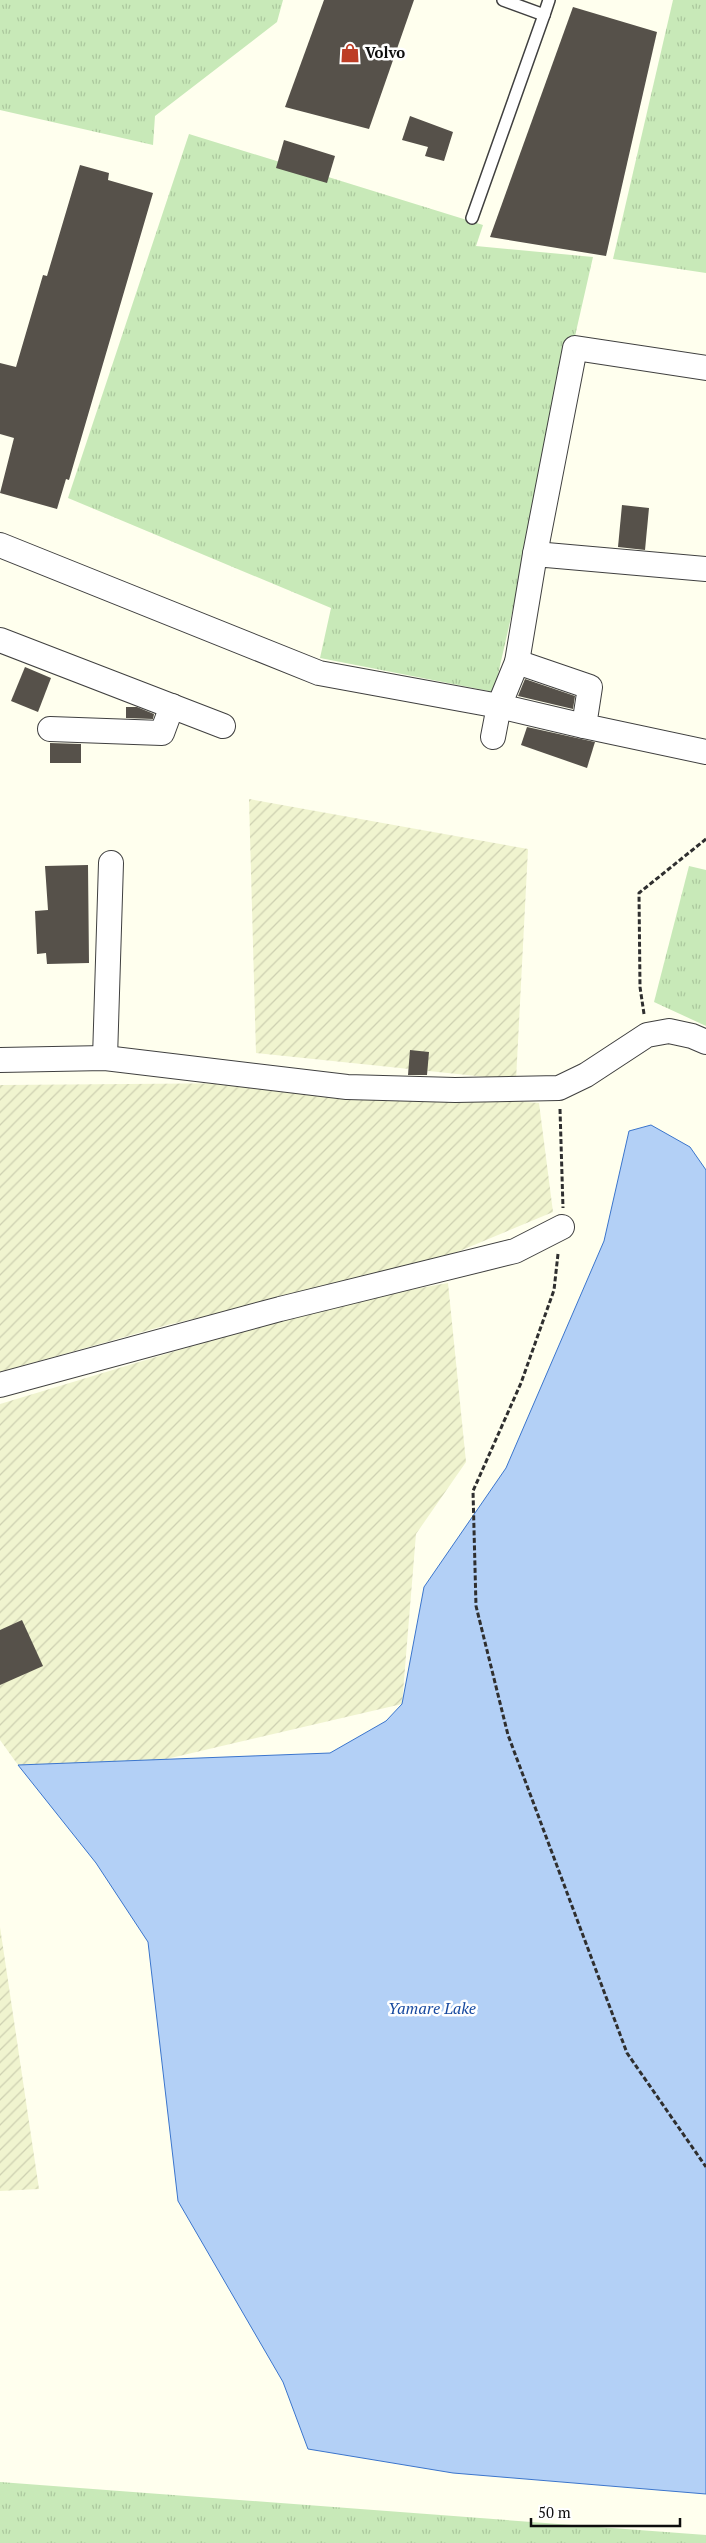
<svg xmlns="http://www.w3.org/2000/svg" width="706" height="2543" viewBox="0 0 706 2543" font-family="'PT Serif',serif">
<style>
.farmland{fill:url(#farmland-furrows)}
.grass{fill:url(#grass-tufts)}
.water{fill:#b3d0f6;stroke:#3b75cc}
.building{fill:#56514a}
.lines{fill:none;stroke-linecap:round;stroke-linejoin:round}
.service-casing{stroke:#404040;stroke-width:14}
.minor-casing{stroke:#404040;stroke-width:26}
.path{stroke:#2f2f2f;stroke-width:3;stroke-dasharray:5 2.5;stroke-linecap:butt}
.service{stroke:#fff;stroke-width:11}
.minor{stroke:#fff;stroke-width:24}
.labels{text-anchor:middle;stroke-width:5;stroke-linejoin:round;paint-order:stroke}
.poi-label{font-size:15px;font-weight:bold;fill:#0d0d0d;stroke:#fff;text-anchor:start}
.water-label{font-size:16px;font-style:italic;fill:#17499f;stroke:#fff}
</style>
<defs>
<pattern id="farmland-furrows" width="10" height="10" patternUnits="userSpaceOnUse" patternTransform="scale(1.25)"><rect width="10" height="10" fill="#f0f4cf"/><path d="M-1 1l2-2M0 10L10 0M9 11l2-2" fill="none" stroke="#cdd0b1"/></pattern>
<pattern id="grass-tufts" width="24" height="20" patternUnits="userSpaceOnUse" patternTransform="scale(1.25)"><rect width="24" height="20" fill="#c8e9b8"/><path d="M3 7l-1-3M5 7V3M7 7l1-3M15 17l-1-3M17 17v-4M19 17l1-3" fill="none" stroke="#abc79d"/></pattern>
</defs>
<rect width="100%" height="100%" fill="#ffe"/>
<g class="farmland">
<path d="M 249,799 L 528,849 L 516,1080 L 256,1053 Z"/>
<path d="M 257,1083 L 539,1103 L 553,1212 L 426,1265 L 167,1325 L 0,1372 L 0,1085 Z"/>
<path d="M 448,1283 L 466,1462 L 416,1534 L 402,1704 L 162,1760 L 18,1765 L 0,1740 L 0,1404 L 331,1304 Z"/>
<path d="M 0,1927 L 39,2189 L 0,2191 Z"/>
</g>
<g class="grass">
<path d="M 0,0 L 283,0 L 277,22 L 155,116 L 153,145 L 0,110 Z"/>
<path d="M 673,0 L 706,0 L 706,273 L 613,259 Z"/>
<path d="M 189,134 L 483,225 L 476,246 L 593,257 L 494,692 L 320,658 L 331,608 L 68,498 Z"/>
<path d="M 689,866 L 706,870 L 706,1026 L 654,1002 Z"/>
<path d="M 0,2482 L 706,2535 L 706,2543 L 0,2543 Z"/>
</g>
<path class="water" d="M 651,1125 L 690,1147 L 706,1170 L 706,2494 L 453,2473 L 308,2449 L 283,2382 L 178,2201 L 148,1942 L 96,1863 L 18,1765 L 330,1753 L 386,1721 L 402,1704 L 424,1587 L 506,1468 L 604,1241 L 629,1131 Z"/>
<g class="building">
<path d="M 324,0 L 414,0 L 369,129 L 285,107 Z"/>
<path d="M 573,7 L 657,32 L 606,256 L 490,237 Z"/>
<path d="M 410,116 L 453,132 L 444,161 L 425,156 L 428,147 L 402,140 Z"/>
<path d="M 284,140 L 335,156 L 327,183 L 276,168 Z"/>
<path d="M 80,165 L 109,173 L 108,180 L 153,193 L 69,480 L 66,479 L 57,509 L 0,493 L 14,438 L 0,434 L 0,363 L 16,367 L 43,275 L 47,276 Z"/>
<path d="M 622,505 L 649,508 L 645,550 L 618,547 Z"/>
<path d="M 25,667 L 51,678 L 38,712 L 11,701 Z"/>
<path d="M 525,679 L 575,696 L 573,709 L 518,696 Z"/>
<path d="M 126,707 L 137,707 L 154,714 L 153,719 L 126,718 Z"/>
<path d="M 527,727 L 595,742 L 587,768 L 521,745 Z"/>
<path d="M 50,743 L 81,744 L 81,763 L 50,763 Z"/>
<path d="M 88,865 L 89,963 L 47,964 L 46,953 L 37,954 L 35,911 L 48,910 L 45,866 Z"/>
<path d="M 410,1050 L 429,1052 L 427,1075 L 408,1075 Z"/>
<path d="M 22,1620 L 43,1666 L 0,1685 L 0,1630 Z"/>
</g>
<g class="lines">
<defs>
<g id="service">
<path d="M 503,0 L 544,15 L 549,0"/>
<path d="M 472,218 L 544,15"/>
</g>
<g id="minor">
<path d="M 0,545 L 319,673 L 499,706 L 584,726"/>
<path d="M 535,554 L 575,348 L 706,368"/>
<path d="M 0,640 L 223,726"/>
<path d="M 517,662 L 590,687 L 584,726 L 706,752"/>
<path d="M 50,729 L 162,733 L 172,706"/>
<path d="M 493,737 L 499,706 L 517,662 L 535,554 L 706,569"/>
<path d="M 105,1058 L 111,863"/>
<path d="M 0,1060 L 105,1058 L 347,1087 L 455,1090 L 559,1088 L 586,1075 L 647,1035 L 669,1031 L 692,1036 L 706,1042"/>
<path d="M 0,1385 L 280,1309 L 515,1251 L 562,1227"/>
</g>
</defs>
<use href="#service" class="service-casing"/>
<use href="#minor" class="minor-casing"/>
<g class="path">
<path d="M 644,1014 L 640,987 L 639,893 L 706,839"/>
<path d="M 560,1109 L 563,1208"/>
<path d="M 558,1254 L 554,1290 L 521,1383 L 473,1491 L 476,1606 L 508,1735 L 627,2053 L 706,2167"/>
</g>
<use href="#service" class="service"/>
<use href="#minor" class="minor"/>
</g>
<defs>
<symbol id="shop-bare" viewBox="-9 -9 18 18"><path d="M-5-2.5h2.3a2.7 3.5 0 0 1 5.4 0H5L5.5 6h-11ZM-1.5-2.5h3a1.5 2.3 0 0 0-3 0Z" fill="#bd3d26" stroke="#fff" stroke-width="2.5" paint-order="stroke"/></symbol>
</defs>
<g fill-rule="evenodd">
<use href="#shop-bare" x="336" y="39" width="28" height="28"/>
</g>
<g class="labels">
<g class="poi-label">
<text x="365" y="58">Volvo</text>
</g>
<g class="water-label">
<text x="432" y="2014">Yamare Lake</text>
</g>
</g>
<path d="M531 2518v8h149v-8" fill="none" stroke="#0d0d0d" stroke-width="2.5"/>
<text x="538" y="2518" font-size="15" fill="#0d0d0d" stroke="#ffffff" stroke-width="4" paint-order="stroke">50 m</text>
</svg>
